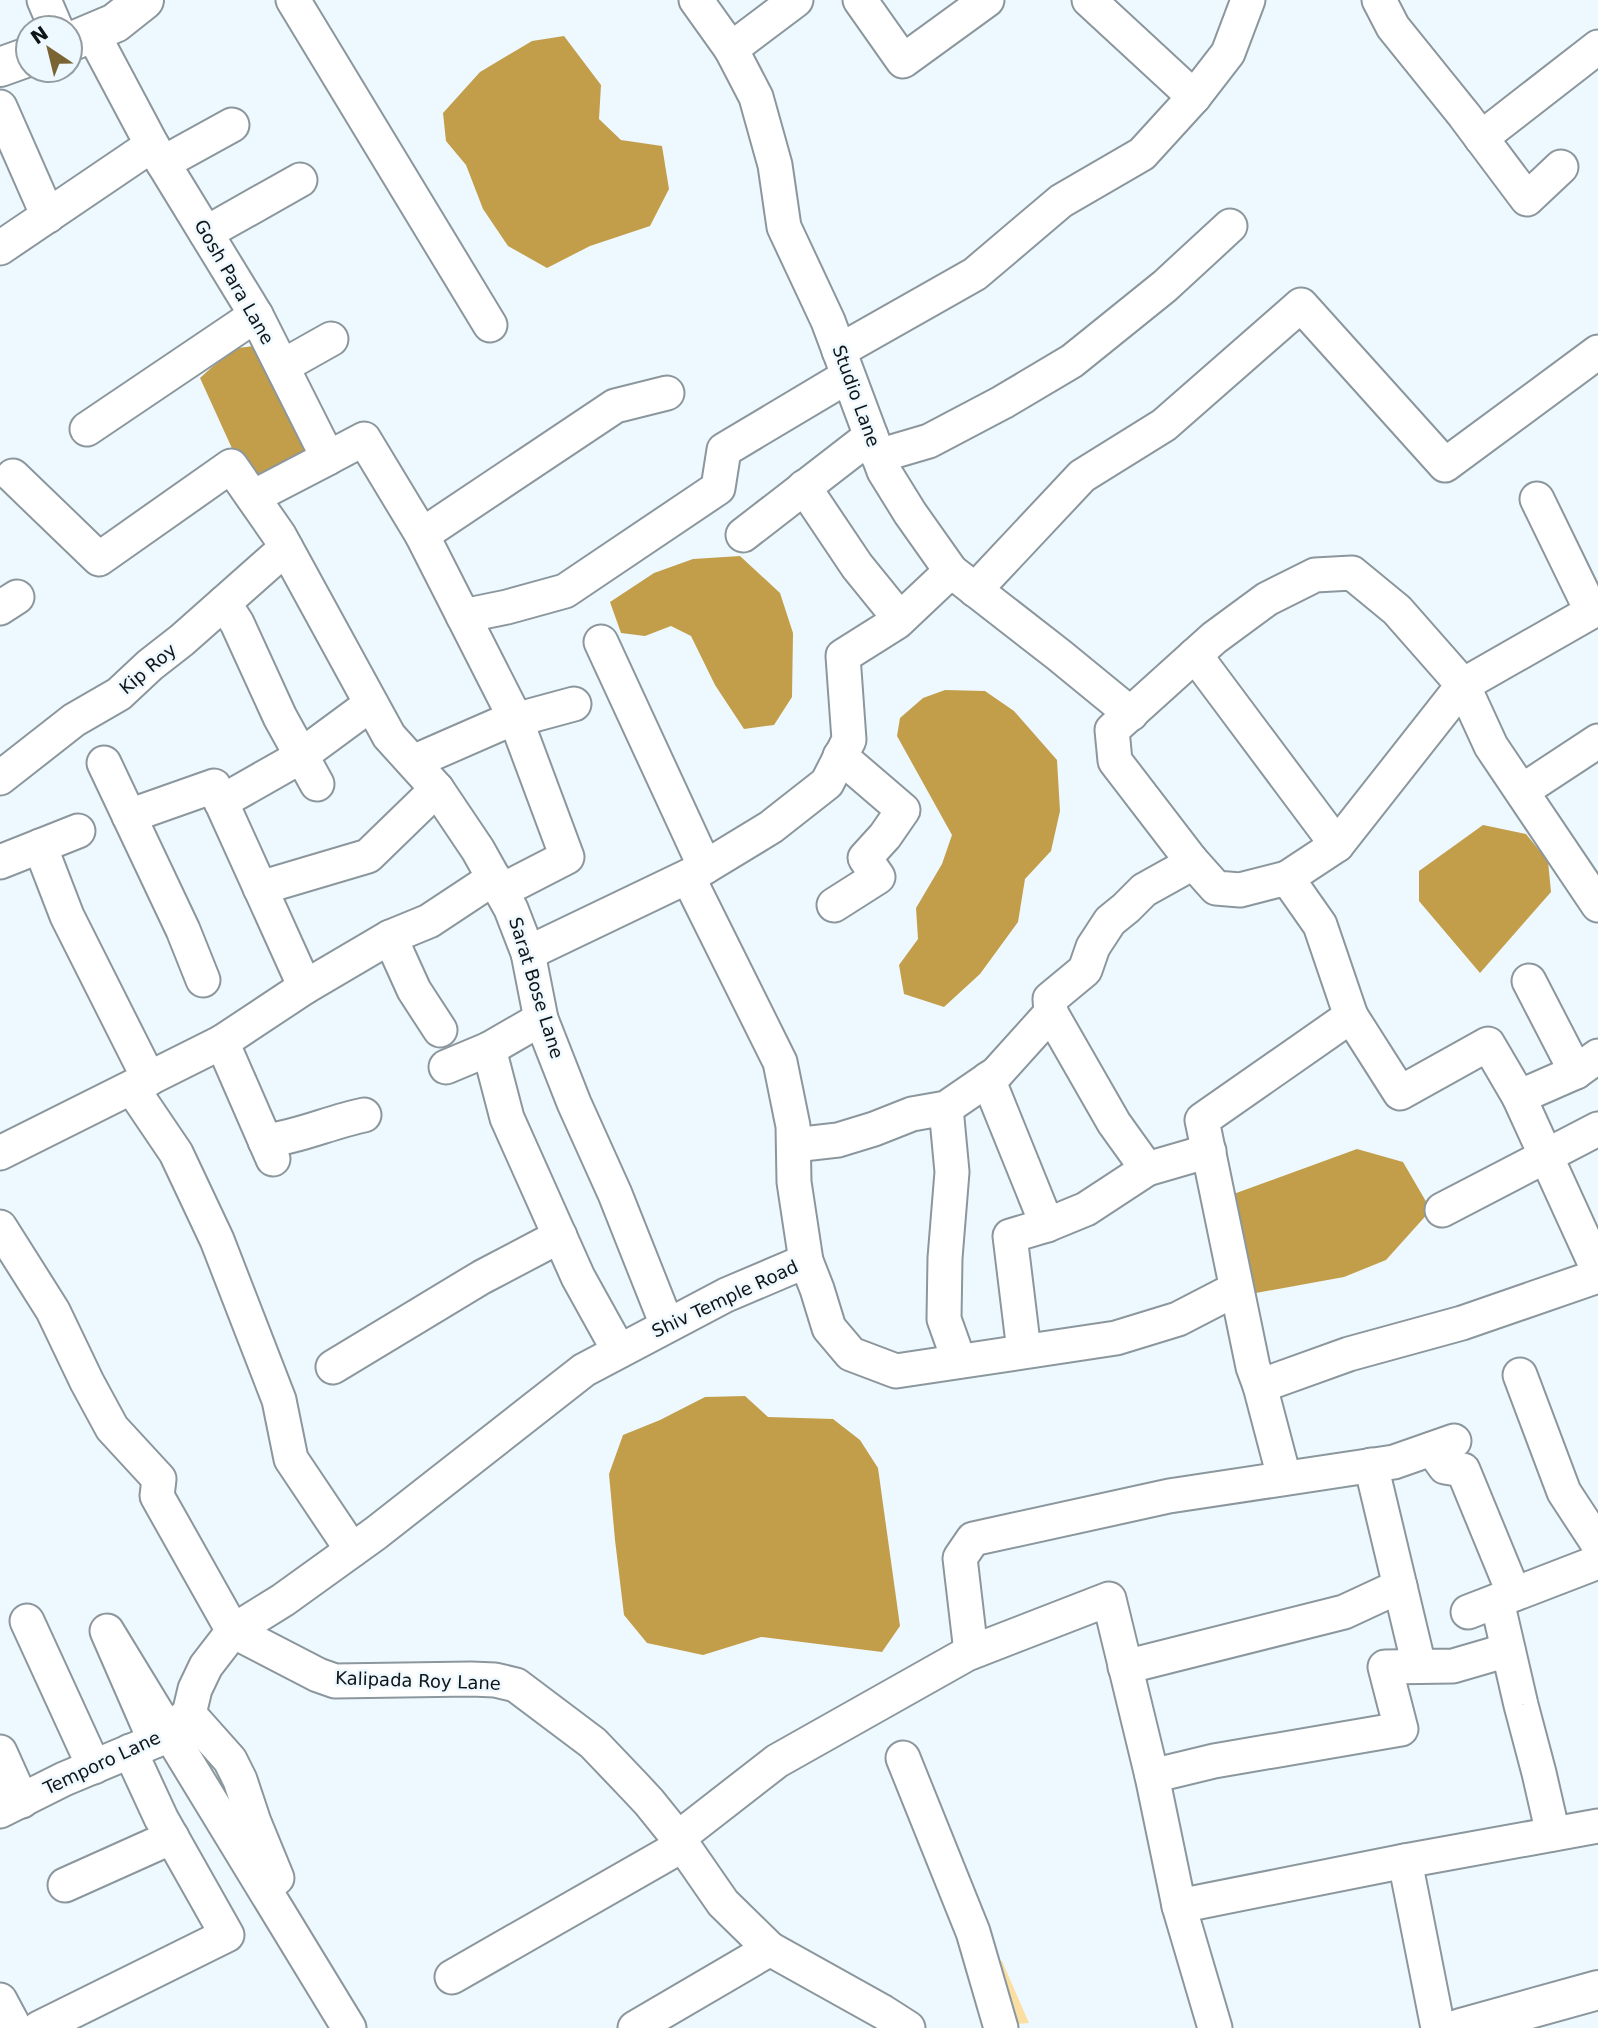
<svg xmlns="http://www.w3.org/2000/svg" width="1598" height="2028" viewBox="0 0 1598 2028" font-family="'DejaVu Sans',sans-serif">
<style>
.green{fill:#fbdea2}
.water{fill:#c29e4b}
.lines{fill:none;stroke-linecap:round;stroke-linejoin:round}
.street-casing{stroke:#8b979d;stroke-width:37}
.secondary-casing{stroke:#8b979d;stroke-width:42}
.street{stroke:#fff;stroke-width:33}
.secondary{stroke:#fff;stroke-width:38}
.labels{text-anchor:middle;stroke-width:5;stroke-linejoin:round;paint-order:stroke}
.street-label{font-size:18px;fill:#0f1416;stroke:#eef9ff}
</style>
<rect width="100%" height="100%" fill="#eef9ff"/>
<path class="green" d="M 983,1961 L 1002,1961 L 1029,2023 L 993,2026 L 975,1996 L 964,1968 Z"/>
<g class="water">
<path d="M 564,36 L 601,85 L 599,119 L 621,140 L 662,146 L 669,189 L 650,226 L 590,246 L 547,268 L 508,246 L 483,209 L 466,165 L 446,141 L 443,113 L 480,72 L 532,41 Z"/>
<path d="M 263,345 L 313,451 L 259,480 L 240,466 L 200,378 L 212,367 L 238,348 Z"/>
<path d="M 740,556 L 780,593 L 793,633 L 792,697 L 774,725 L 744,729 L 715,685 L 691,636 L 671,626 L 645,636 L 621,633 L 610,602 L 654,573 L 693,559 Z"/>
<path d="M 945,690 L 985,691 L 1014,711 L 1057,760 L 1060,811 L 1051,851 L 1025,879 L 1018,922 L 980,974 L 944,1007 L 904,994 L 899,965 L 918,939 L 916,908 L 942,864 L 952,835 L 897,736 L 900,718 L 923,698 Z"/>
<path d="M 1483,825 L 1526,834 L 1548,861 L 1551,892 L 1480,973 L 1419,901 L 1419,871 Z"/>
<path d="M 1357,1149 L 1403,1162 L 1431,1210 L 1386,1260 L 1344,1277 L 1256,1293 L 1228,1196 Z"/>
<path d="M 745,1396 L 768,1417 L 833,1419 L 860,1440 L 878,1468 L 900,1626 L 882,1652 L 761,1637 L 703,1655 L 647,1643 L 624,1615 L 615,1540 L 609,1474 L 623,1435 L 660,1420 L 705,1397 Z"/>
</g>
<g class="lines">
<defs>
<g id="street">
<path d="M 44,0 L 56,28"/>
<path d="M 293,0 L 490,325"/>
<path d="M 696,0 L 731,49 L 756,97 L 775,165 L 784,227 L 828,321 L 884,471 L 910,513 L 951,571 L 1059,655 L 1131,714"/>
<path d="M 860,0 L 903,61 L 987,0"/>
<path d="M 1089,0 L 1194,97"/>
<path d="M 1379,0 L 1393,27 L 1464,115 L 1527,199 L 1561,167"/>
<path d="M 93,34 L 152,145 L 256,315 L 328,458 L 253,497"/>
<path d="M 731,49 L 796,0"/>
<path d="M 0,107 L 48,216"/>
<path d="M 1481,138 L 1598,47"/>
<path d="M 163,163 L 232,125"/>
<path d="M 206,233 L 300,180"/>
<path d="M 0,248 L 152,145"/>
<path d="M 839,351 L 975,274 L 1061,201 L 1142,154 L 1194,97 L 1228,53 L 1248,0"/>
<path d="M 283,366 L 331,339"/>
<path d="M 87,429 L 256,315"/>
<path d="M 878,456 L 929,441 L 1003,402 L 1072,361 L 1165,286 L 1230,226"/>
<path d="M 328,458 L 364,439 L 422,535 L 615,406 L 667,393"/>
<path d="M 13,476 L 99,559 L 231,466 L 279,535 L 389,736 L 437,789 L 478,850 L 511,909 L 528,953 L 541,1019 L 574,1103 L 615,1194 L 667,1325"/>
<path d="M 804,487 L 857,566 L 900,619"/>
<path d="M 1537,499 L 1591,610"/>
<path d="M 422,535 L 516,720 L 567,857 L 501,891"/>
<path d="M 743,535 L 871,436"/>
<path d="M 975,590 L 1082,476 L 1164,425 L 1301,305 L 1445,465 L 1598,352"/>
<path d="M 224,603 L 237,623 L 280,717 L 317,784"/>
<path d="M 0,608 L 17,597"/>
<path d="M 1598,608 L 1463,685 L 1397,610 L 1352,573 L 1315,575 L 1267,599 L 1214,638 L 1112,730 L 1115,761 L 1191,860 L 1216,888 L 1240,890 L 1287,878 L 1320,925 L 1351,1016 L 1202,1120 L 1253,1367 L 1260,1386 L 1349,1354 L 1462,1323 L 1598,1276"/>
<path d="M 463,616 L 507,607 L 565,591 L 718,488 L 724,450 L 848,376"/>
<path d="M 601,642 L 705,867"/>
<path d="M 1195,655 L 1337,845"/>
<path d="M 413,762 L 500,724 L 574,704"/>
<path d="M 104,763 L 183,930 L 203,980"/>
<path d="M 0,778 L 74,720 L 119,694 L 150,665 L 182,640 L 286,548"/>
<path d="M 1522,791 L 1598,741"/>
<path d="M 221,802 L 295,760 L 371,704"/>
<path d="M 129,816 L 214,786 L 305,987"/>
<path d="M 40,846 L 67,916 L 149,1079"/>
<path d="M 0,862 L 78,831"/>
<path d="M 688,877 L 780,1062 L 793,1126 L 794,1182 L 806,1261"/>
<path d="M 1287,878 L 1337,845 L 1463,685 L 1491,746 L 1598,905"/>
<path d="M 260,888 L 368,856 L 437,789"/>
<path d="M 834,905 L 878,877 L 865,858 L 885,836 L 903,810 L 840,756"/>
<path d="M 390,937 L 414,990 L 440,1030"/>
<path d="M 528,953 L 697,872 L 771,827 L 827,783 L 849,740 L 843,656 L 897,622 L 951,571"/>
<path d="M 1529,981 L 1576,1072"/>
<path d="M 1051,1013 L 1114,1123 L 1147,1169"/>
<path d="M 1351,1016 L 1400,1093 L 1488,1044 L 1519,1097"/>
<path d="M 222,1042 L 273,1159"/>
<path d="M 489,1049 L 507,1118 L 578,1277 L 619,1351"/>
<path d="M 1598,1056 L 1576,1072 L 1519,1097 L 1598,1270"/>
<path d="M 446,1067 L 489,1049 L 541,1019"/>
<path d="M 988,1079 L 1047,1225"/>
<path d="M 132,1088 L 176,1153 L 217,1240 L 279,1400 L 291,1459 L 352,1550"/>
<path d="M 946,1108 L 952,1172 L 945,1258 L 944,1319 L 959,1361"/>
<path d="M 265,1141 C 299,1137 330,1122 364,1115"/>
<path d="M 794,1145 L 838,1140 L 874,1129 L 912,1114 L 946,1108 L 997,1073 L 1051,1013 L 1050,999 L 1085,970 L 1093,947 L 1110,921 L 1126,908 L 1144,890 L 1180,870 L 1191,860"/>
<path d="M 0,1153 L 222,1042 L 305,987 L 390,937 L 429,921 L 494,878"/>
<path d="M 1442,1210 L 1598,1129"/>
<path d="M 0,1227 L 53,1311 L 87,1382 L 112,1428 L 159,1479 L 157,1496 L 233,1631 L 318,1675 L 335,1681 L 471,1679 L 495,1680 L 516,1685 L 593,1743 L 635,1787 L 649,1802 L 678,1838 L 723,1903 L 770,1949 L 883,2012 L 908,2028"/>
<path d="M 1024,1351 L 1010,1236 L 1047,1225 L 1086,1209 L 1147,1169 L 1209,1151"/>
<path d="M 333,1367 L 482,1277 L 560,1236"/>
<path d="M 1520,1375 L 1564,1492 L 1598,1544"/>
<path d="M 1260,1386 L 1284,1477"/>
<path d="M 1432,1449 L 1445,1467 L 1463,1470 L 1514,1594"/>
<path d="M 1371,1465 L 1419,1666"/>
<path d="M 1497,1601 L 1521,1705 L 1539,1773 L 1553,1834"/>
<path d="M 1468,1612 L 1598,1562"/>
<path d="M 27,1621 L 94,1767"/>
<path d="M 971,1652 L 960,1558 L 973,1539 L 1169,1496 L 1394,1462 L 1454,1441"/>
<path d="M 1125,1667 L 1344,1612 L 1400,1586"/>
<path d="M 189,1714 L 230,1760 L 240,1780 L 254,1822 L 277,1878"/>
<path d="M 155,1741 L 107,1631 L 349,2028"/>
<path d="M 0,1752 L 22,1801"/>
<path d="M 903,1758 L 973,1932 L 1001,2028"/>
<path d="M 1152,1776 L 1214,1761 L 1401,1729 L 1385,1667 L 1453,1666 L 1508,1650"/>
<path d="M 0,1811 L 64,1779 L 155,1741 L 189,1714 L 195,1689 L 206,1666 L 233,1631 L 283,1600 L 376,1533 L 584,1370 L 726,1295 L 806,1261 L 817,1289 L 829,1328 L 851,1354 L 896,1371 L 1116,1338 L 1178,1319 L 1236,1289"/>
<path d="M 678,1838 L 777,1761 L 967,1654 L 1109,1599 L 1152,1776 L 1179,1906 L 1215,2028"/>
<path d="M 1405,1861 L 1438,2028"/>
<path d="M 65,1885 L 172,1837"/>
<path d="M 1179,1906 L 1405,1861 L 1598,1826"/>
<path d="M 452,1977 L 683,1845"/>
<path d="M 0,2000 L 15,2028"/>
<path d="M 39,2028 L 227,1935 L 161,1818 L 130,1751"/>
<path d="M 635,2028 L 770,1949"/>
</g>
<g id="secondary">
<path d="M 70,42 L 115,23 L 144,0"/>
<path d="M 0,67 L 28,57"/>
<path d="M 1461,2028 L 1598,1990"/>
</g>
</defs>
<use href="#street" class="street-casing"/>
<use href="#secondary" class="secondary-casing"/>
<use href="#street" class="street"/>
<use href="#secondary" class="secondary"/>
</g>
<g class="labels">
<g class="street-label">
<text transform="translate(234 282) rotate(60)" y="6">Gosh Para Lane</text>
<text transform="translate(856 396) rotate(70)" y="6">Studio Lane</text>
<text transform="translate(148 669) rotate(-40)" y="6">Kip Roy</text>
<text transform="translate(536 988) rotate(73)" y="6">Sarat Bose Lane</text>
<text transform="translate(725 1299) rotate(-25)" y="6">Shiv Temple Road</text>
<text transform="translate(418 1681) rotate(2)" y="6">Kalipada Roy Lane</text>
<text transform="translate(102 1763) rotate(-25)" y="6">Temporo Lane</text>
</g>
</g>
<g transform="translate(49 49) rotate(325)"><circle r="33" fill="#eef9ff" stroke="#959da2" stroke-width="2"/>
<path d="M0-5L12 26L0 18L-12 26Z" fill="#7a6434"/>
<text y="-10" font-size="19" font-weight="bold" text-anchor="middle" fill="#0f1416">N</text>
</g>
</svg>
